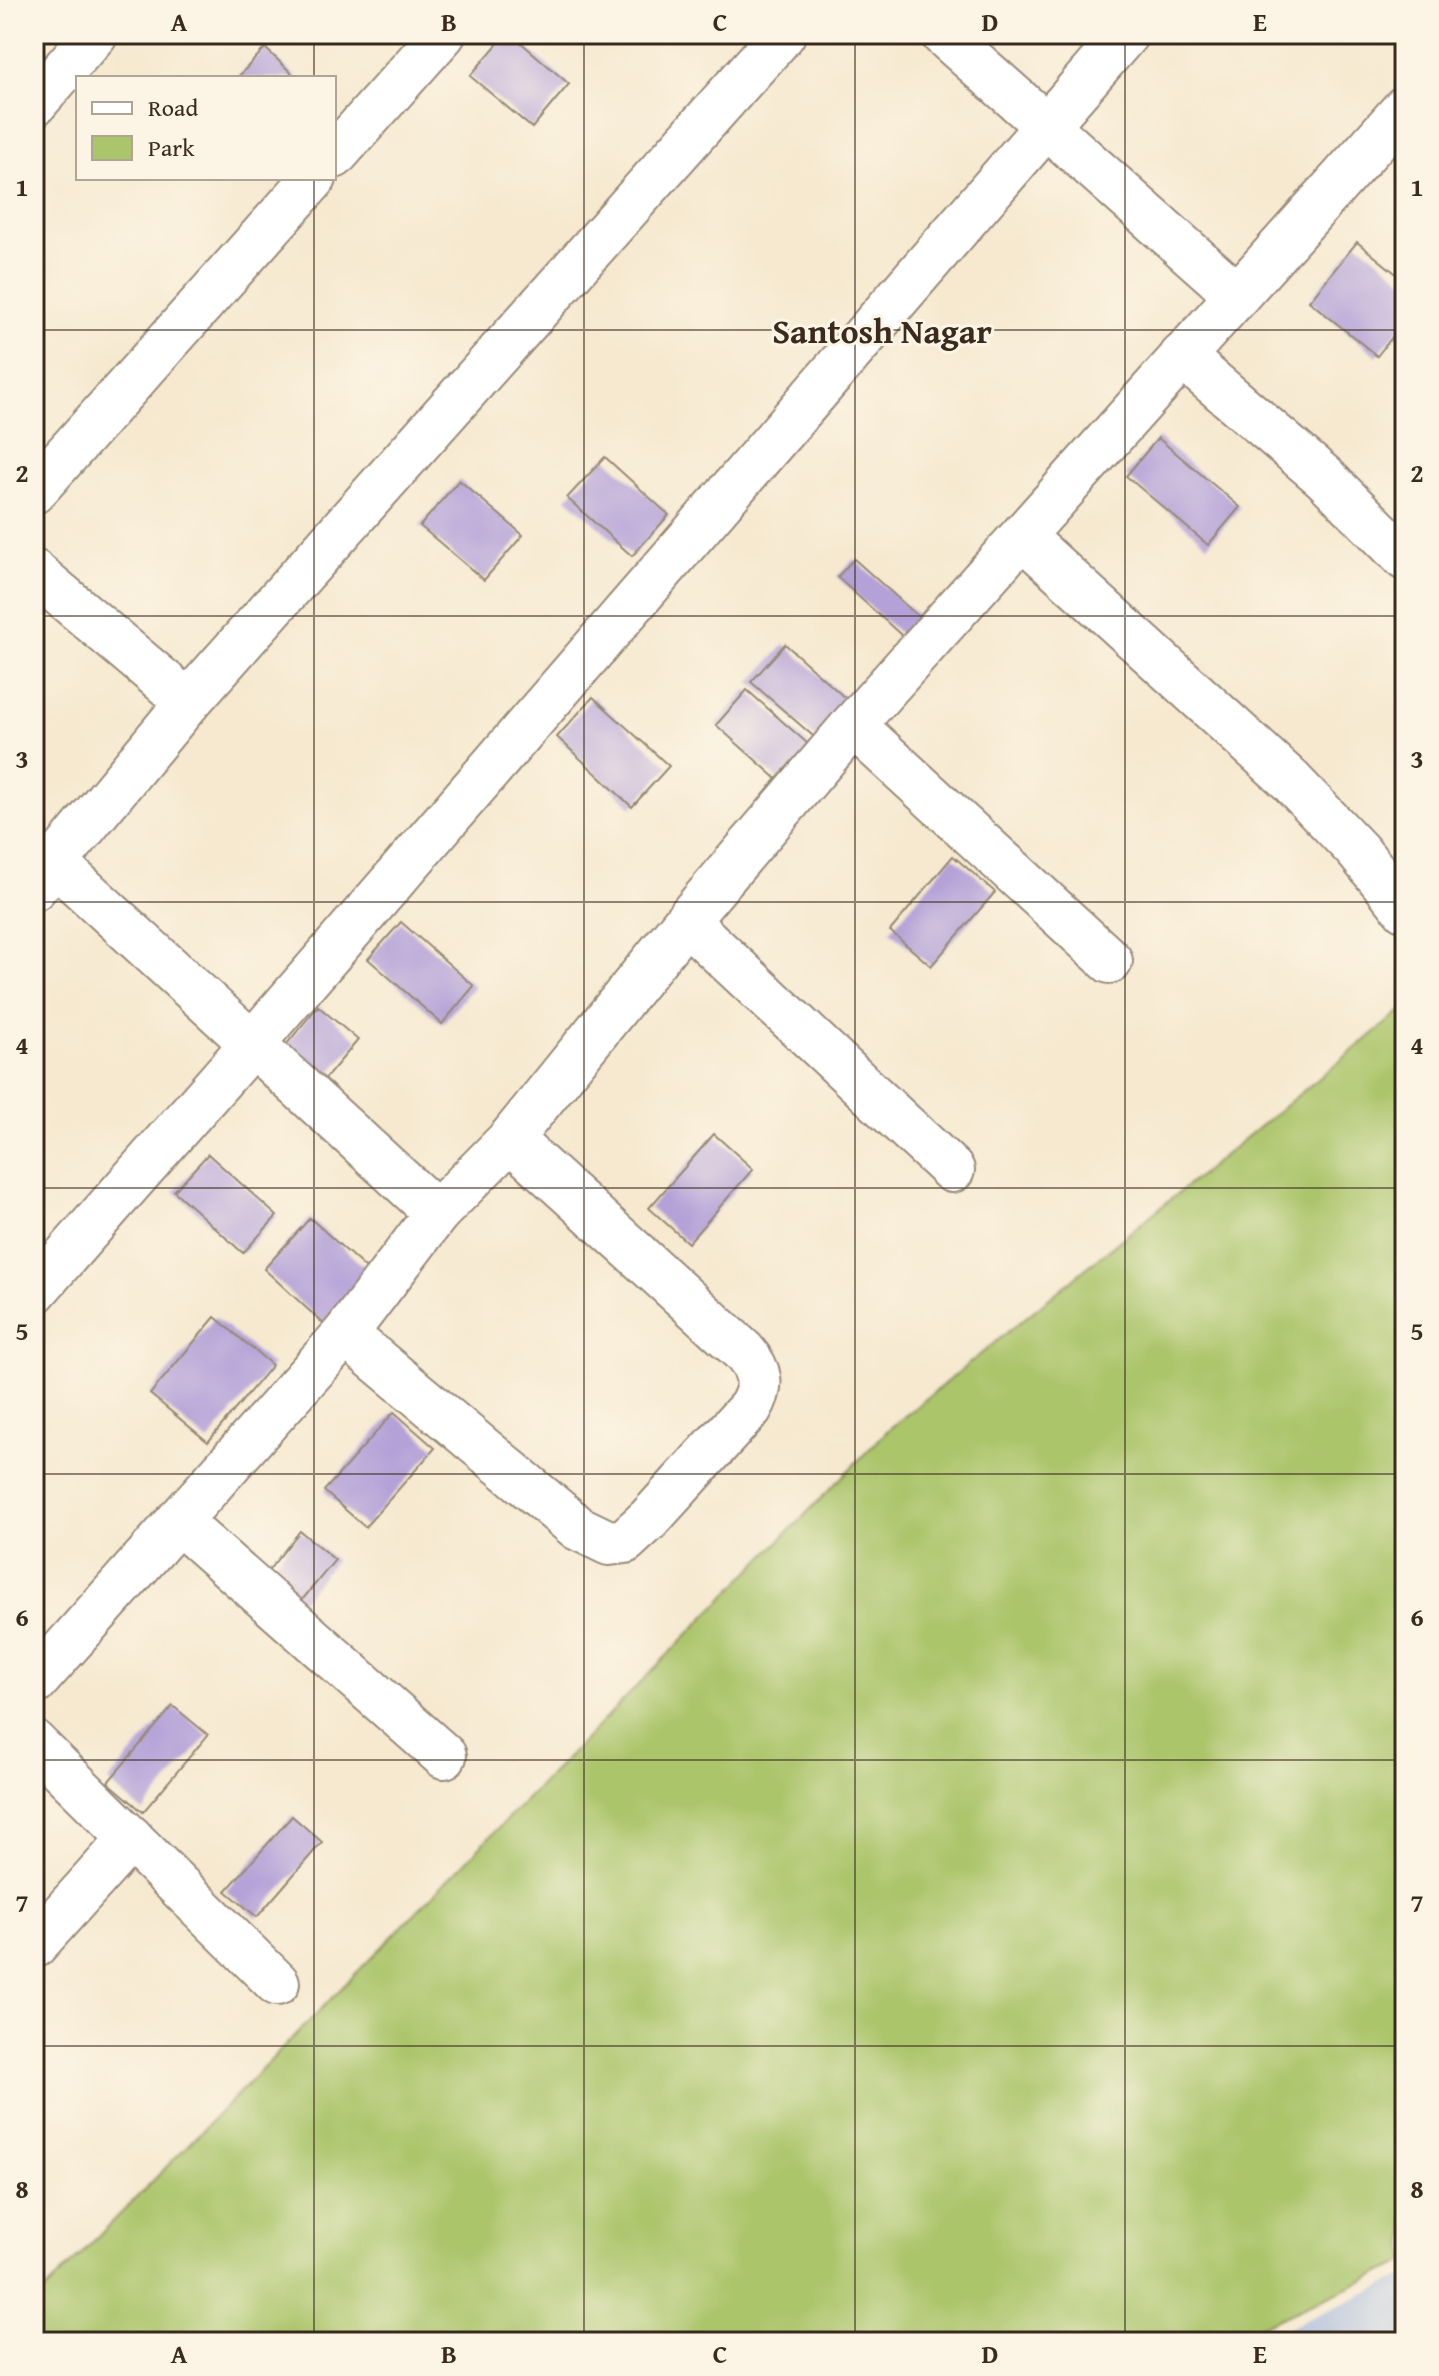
<svg xmlns="http://www.w3.org/2000/svg" width="1439" height="2376" viewBox="0 0 1439 2376" font-family="'Gentium Book Plus',serif">
<style>
.industrial{fill:#b7c5de}
.green{fill:#abc56b;stroke:#737844;stroke-width:2}
.building{fill:#b4a1d8}
.lines{fill:none;stroke-linecap:round;stroke-linejoin:round}
.minor-casing{stroke:#988a77;stroke-width:48}
.minor{stroke:#fff;stroke-width:44}
.grid{fill:none;stroke:#3b2a1e;stroke-width:2;stroke-opacity:0.55}
.labels{text-anchor:middle;stroke-width:6;stroke-linejoin:round;paint-order:stroke}
.neighbourhood-label{font-size:34px;font-weight:bold;fill:#3b2a1e;stroke:#fcf5e5}
.neatline{fill:none;stroke:#3b2a1e;stroke-width:3}
.grid-label{font-size:26px;text-anchor:middle;font-weight:bold;fill:#3b2a1e}
</style>
<rect width="100%" height="100%" fill="#fcf5e5"/>
<filter id="ink" filterUnits="userSpaceOnUse"><feTurbulence type="fractalNoise" baseFrequency=".0125" numOctaves="2"/><feDisplacementMap in="SourceGraphic" scale="16" xChannelSelector="R" yChannelSelector="G"/><feConvolveMatrix kernelMatrix="1 2 1 2 8 2 1 2 1" color-interpolation-filters="sRGB"/></filter>
<filter id="wash" filterUnits="userSpaceOnUse"><feTurbulence type="fractalNoise" baseFrequency=".006" numOctaves="4" result="noise"/><feDisplacementMap in="SourceGraphic" scale="32" xChannelSelector="R" yChannelSelector="G"/><feGaussianBlur stdDeviation="1.8" result="paint"/><feColorMatrix in="noise" values="0 0 0 0 0 0 0 0 0 0 0 0 0 0 0 0 0 1.4 0 .05"/><feComposite in="paint" operator="in"/></filter>
<g filter="url(#wash)">
<rect width="100%" height="100%" fill="#f6e9d0"/>
<path class="industrial" d="M 1405,2276 L 1405,2342 L 1256,2342 Z"/>
<path class="green" d="M 1405,1008 L 1405,2262 L 1225,2342 L 34,2342 L 34,2307 L 43,2293 L 889,1429 Z"/>
<g id="blocks">
<g class="building">
<path d="M 506,34 L 511,34 L 569,84 L 532,128 L 470,76 Z"/>
<path d="M 265,48 L 297,78 L 237,78 Z"/>
<path d="M 1357,242 L 1405,281 L 1405,321 L 1377,356 L 1309,301 Z"/>
<path d="M 1158,438 L 1240,507 L 1208,545 L 1126,476 Z"/>
<path d="M 605,457 L 669,515 L 632,556 L 567,498 Z"/>
<path d="M 459,480 L 523,535 L 484,580 L 420,526 Z"/>
<path d="M 854,559 L 928,625 L 911,644 L 837,577 Z"/>
<path d="M 785,644 L 853,705 L 820,742 L 751,682 Z"/>
<path d="M 747,690 L 816,751 L 785,786 L 716,725 Z"/>
<path d="M 593,697 L 669,766 L 632,807 L 557,737 Z"/>
<path d="M 953,856 L 995,892 L 931,966 L 890,931 Z"/>
<path d="M 401,922 L 474,986 L 442,1024 L 368,959 Z"/>
<path d="M 318,1006 L 358,1040 L 325,1079 L 285,1046 Z"/>
<path d="M 714,1134 L 753,1169 L 688,1243 L 649,1208 Z"/>
<path d="M 208,1154 L 277,1216 L 243,1253 L 174,1191 Z"/>
<path d="M 310,1218 L 373,1275 L 327,1327 L 264,1269 Z"/>
<path d="M 215,1317 L 272,1365 L 208,1442 L 150,1394 Z"/>
<path d="M 394,1412 L 435,1448 L 365,1527 L 324,1491 Z"/>
<path d="M 300,1531 L 335,1560 L 298,1605 L 264,1576 Z"/>
<path d="M 173,1706 L 208,1735 L 143,1812 L 108,1782 Z"/>
<path d="M 292,1816 L 322,1842 L 257,1917 L 226,1891 Z"/>
</g>
</g>
</g>
<g filter="url(#ink)">
<use href="#blocks" fill-opacity="0" stroke="#988a77" stroke-width="2"/>
<g class="lines">
<defs>
<g id="minor">
<path d="M 943,34 L 1237,295"/>
<path d="M 34,104 L 95,34"/>
<path d="M 334,156 L 443,34"/>
<path d="M 1182,356 L 1324,477 L 1405,558"/>
<path d="M 34,491 L 314,178"/>
<path d="M 1023,537 L 1290,780 L 1357,850 L 1405,909"/>
<path d="M 34,572 L 188,702"/>
<path d="M 853,725 L 1110,961"/>
<path d="M 56,864 L 437,1213"/>
<path d="M 34,888 L 188,702 L 783,34"/>
<path d="M 686,921 L 952,1170"/>
<path d="M 34,1292 L 251,1045 L 1126,34"/>
<path d="M 345,1334 L 578,1528 L 609,1543 L 625,1541 L 649,1519 L 750,1408 C 764,1385 760,1370 743,1351 L 510,1139"/>
<path d="M 178,1521 L 444,1756"/>
<path d="M 34,1683 L 345,1334 L 437,1213 L 510,1139 L 686,921 L 853,725 L 1405,108"/>
<path d="M 34,1743 L 277,1983"/>
<path d="M 34,1946 L 131,1838"/>
</g>
</defs>
<use href="#minor" class="minor-casing"/>
<use href="#minor" class="minor"/>
</g>
</g>
<path class="grid" d="M 314,34 L 314,78M 584,34 L 584,2342M 855,34 L 855,2342M 1125,34 L 1125,2342M 314,178 L 314,2342M 34,330 L 1405,330M 34,616 L 1405,616M 34,902 L 1405,902M 34,1188 L 1405,1188M 34,1474 L 1405,1474M 34,1760 L 1405,1760M 34,2046 L 1405,2046"/>
<g class="labels">
<g class="neighbourhood-label">
<text x="882" y="343">Santosh Nagar</text>
</g>
</g>
<rect width="1439" height="2376" fill="none" stroke="#fcf5e5" stroke-width="88"/>
<rect x="76" y="76" width="260" height="104" fill="#fcf5e5" stroke="#afa495" stroke-width="2"/>
<rect x="92" y="102" width="40" height="12" fill="#ffffff" stroke="#afa495" stroke-width="2"/>
<text x="148" y="116" font-size="24" fill="#3b2a1e">Road</text>
<rect x="92" y="136" width="40" height="24" fill="#abc56b" stroke="#afa495" stroke-width="2"/>
<text x="148" y="156" font-size="24" fill="#3b2a1e">Park</text>
<rect x="44" y="44" width="1351" height="2288" class="neatline"/>
<g class="grid-label">
<text x="179" y="31">A</text>
<text x="449" y="31">B</text>
<text x="720" y="31">C</text>
<text x="990" y="31">D</text>
<text x="1260" y="31">E</text>
<text x="22" y="196">1</text>
<text x="1417" y="196">1</text>
<text x="22" y="482">2</text>
<text x="1417" y="482">2</text>
<text x="22" y="768">3</text>
<text x="1417" y="768">3</text>
<text x="22" y="1054">4</text>
<text x="1417" y="1054">4</text>
<text x="22" y="1340">5</text>
<text x="1417" y="1340">5</text>
<text x="22" y="1626">6</text>
<text x="1417" y="1626">6</text>
<text x="22" y="1912">7</text>
<text x="1417" y="1912">7</text>
<text x="22" y="2198">8</text>
<text x="1417" y="2198">8</text>
<text x="179" y="2363">A</text>
<text x="449" y="2363">B</text>
<text x="720" y="2363">C</text>
<text x="990" y="2363">D</text>
<text x="1260" y="2363">E</text>
</g>
</svg>
